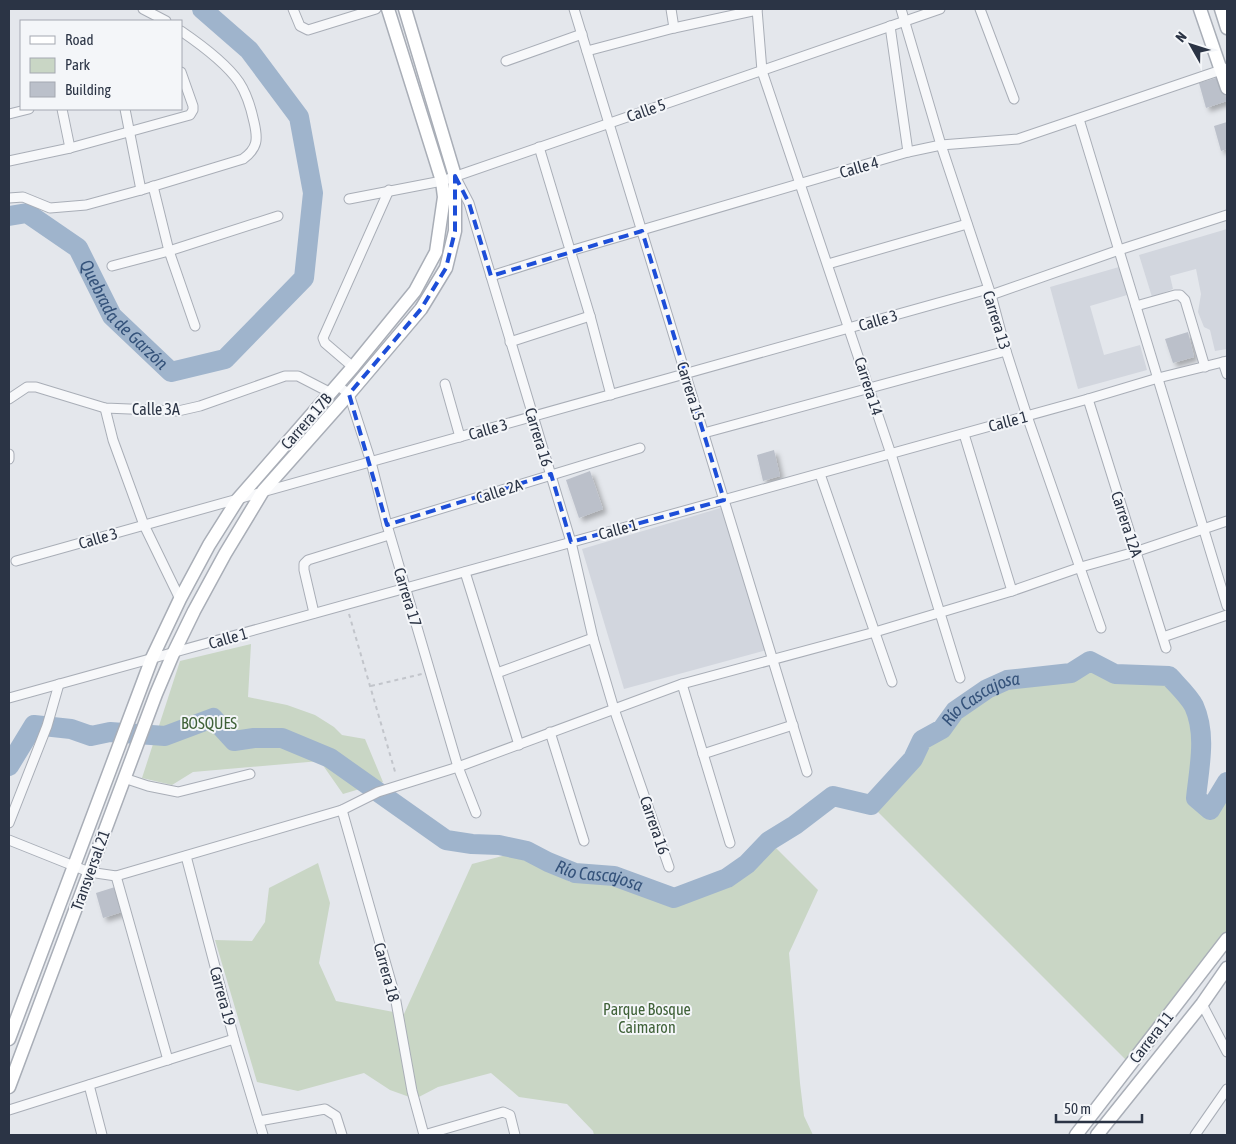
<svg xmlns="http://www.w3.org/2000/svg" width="1236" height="1144" viewBox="0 0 1236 1144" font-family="'Asap Condensed',sans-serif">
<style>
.built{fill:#d2d6de}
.green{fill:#c9d6c5}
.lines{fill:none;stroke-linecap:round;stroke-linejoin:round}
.river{stroke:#9fb4cc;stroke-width:20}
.building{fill:#bbc0ca;filter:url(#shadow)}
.street-casing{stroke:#a9aeb7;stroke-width:11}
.secondary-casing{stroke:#a9aeb7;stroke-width:15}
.path{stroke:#c2c5cb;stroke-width:2;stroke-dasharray:4 4;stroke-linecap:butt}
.street{stroke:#f7f8fa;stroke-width:9}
.secondary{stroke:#fff;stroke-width:12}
.marked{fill:none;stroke:#1d4ed8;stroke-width:4;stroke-dasharray:10 6;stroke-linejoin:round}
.labels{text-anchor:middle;stroke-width:4;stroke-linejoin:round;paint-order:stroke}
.street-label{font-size:16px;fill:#2b3445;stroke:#f4f6f9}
.park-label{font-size:16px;fill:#3f6138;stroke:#f4f6f9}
.water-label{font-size:18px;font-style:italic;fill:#34527a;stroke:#f4f6f9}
</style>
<defs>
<filter id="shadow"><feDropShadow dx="4" dy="4" stdDeviation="2.5" flood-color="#0004"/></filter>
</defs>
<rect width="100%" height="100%" fill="#e4e7ec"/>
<g class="built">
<path d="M 1227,229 L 1227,349 L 1215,351 L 1210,330 L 1204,327 L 1198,312 L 1201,294 L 1196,269 L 1170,276 L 1173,289 L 1152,297 L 1139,255 Z"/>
<path d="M 1119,267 L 1127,295 L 1090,306 L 1104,355 L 1140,345 L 1147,370 L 1078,389 L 1050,287 Z"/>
<path d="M 724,507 L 770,649 L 624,689 L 582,549 Z"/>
</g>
<g class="green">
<path d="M 251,644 L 248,697 L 287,705 L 315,715 L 334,727 L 342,735 L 365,739 L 383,782 L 343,794 L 320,761 L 193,772 L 172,785 L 142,778 L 180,661 Z"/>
<path d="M 1090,661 L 1115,674 L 1169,676 C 1177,685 1189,696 1194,706 C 1207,735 1199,768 1196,798 L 1210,810 L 1227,782 L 1227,938 L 1130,1064 L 871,805 L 913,759 L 922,740 L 942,729 L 955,711 L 987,689 L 1007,680 L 1071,673 Z"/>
<path d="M 770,842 L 818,890 L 789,953 L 800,1083 L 804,1116 L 813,1135 L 594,1135 L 593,1131 L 567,1104 L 519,1097 L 491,1073 L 438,1087 L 415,1099 L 390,1090 L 364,1073 L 298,1091 L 257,1082 L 215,940 L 252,941 L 265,922 L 269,888 L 318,863 L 330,903 L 319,963 L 336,1001 L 404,1014 L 472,864 L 521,851 L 570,882 L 609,879 L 676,904 L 693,893 L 729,883 Z"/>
</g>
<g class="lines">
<g class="river">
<path id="s1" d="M 9,216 L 27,213 L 78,248 L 112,316 L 171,372 L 225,359 L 304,278 L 313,193 L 299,117 L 249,50 L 202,9"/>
<path id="s2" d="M 9,766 L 34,725 L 71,729 L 91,736 L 110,732 L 165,736 L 213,718 L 234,741 L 254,738 L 282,738 L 330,758 L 446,840 L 472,844 L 499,845 L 527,851 L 548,862 L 575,873 L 614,876 L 674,898 L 727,878 L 747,864 L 769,841 L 795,825 L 833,796 L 871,805 L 913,759 L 922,740 L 942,729 L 955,711 L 987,689 L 1007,680 L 1071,673 L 1090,661 L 1115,674 L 1169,676 C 1177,685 1189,696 1194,706 C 1207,735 1199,768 1196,798 L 1210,810 L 1227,782"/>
</g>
</g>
<g class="building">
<path d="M 1219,77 L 1227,101 L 1206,108 L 1199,83 Z"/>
<path d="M 1227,122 L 1227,149 L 1221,151 L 1214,126 Z"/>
<path d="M 1188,332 L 1194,357 L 1173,363 L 1165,339 Z"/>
<path d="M 774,450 L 780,476 L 763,481 L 757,455 Z"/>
<path d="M 590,471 L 603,509 L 579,518 L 566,480 Z"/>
<path d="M 115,887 L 122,912 L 103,918 L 96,893 Z"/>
</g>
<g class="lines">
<defs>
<g id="street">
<path d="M 143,9 L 166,21"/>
<path d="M 293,9 L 300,26 L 308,30 L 376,9"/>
<path d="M 574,9 L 807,772"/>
<path d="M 671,9 L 674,28"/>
<path d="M 757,9 L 762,71 L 891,454 L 960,678"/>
<path d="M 901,9 L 941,145 L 991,295 L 1006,351 L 1027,416 L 1101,628"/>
<path d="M 980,9 L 1014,99"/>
<path d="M 890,26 L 908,152"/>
<path d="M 587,51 L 674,28 L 757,10"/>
<path d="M 506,61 L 582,34"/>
<path d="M 62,109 L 70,148"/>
<path d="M 125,109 L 141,190"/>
<path d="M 9,114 L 29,109"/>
<path d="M 1079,119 L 1227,606"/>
<path d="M 539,147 L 590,316 L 611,395"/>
<path d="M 9,161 L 70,148 L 190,115 L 193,110 L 193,106 L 181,72"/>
<path d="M 456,178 L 469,203 L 571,542 L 593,638 L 614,709 L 669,867"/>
<path d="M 153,186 L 169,251 L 195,326"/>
<path d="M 9,198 L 23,197 L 50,208 L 86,205 L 141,190 L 243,159 C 258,148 258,139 254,122 C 251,108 247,94 239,82 C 226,63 200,44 181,31"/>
<path d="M 349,199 L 442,181 L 940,9"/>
<path d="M 828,264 L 967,224"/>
<path d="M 112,266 L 169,251 L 278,216"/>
<path d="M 491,276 L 570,251 L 908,152 L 941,145 L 1018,139 L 1227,68"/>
<path d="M 991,295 L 1119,250 L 1227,215"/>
<path d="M 1136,306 L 1175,295 L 1180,295 L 1185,300 L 1205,367"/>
<path d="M 510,342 L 590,316"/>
<path d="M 1223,362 L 1227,374"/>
<path d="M 353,367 L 325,343 L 323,338 L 389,190"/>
<path d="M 445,384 L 460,437"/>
<path d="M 337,385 L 349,394 L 371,462 L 387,525 L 458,767 L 476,813"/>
<path d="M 9,399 L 27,387 L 36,387 L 105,408 L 178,411 L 200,406 L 285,376 L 298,376 L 331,393"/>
<path d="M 1088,399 L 1166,648"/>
<path d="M 105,408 L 113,440 L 144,525 L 180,599"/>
<path d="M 704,433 L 1006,351"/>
<path d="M 964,434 L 1012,591"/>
<path d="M 9,454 L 9,459"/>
<path d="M 820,474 L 892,682"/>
<path d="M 387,525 L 640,448"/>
<path d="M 16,561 L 988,289"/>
<path d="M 465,572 L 519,745"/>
<path d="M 314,613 L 304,570 L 304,564 L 308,560 L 389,535"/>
<path d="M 1163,637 L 1227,615"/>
<path d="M 497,673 L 593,638"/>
<path d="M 682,684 L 730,843"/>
<path d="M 9,698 L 1088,399 L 1158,378 L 1227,361"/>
<path d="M 550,732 L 584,841"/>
<path d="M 703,754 L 793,725"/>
<path d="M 124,778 L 148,786 L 178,792 L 250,774"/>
<path d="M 342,810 L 395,996 L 412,1091 L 424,1135"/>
<path d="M 9,823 L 47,726 L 59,684"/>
<path d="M 9,840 L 89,872 L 116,876 L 342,810 L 378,792 L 458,767 L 682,684 L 875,632 L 1012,591 L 1081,567 L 1135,552 L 1227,521"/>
<path d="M 186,856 L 234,1039 L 263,1135"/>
<path d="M 116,876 L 168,1060"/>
<path d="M 1202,1004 L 1227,1052"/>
<path d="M 89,1085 L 102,1135"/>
<path d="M 9,1110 L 234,1039"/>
<path d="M 259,1121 L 325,1109 L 336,1116 L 342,1135"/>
<path d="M 424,1135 L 503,1112 L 510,1115 L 515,1135"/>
<path d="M 1195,1135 L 1227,1089"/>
</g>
<g id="secondary">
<path d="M 1200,9 L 1227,88"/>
<path d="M 1221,9 L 1227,28"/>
<path d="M 9,1039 L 152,658 L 180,599 L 209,545 L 238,499 L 353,367 L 415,291 L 436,252 L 444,197 L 442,181 L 388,9"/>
<path d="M 9,1087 L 156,694 L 173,654 L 194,611 L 225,554 L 263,491 L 349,394 L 421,309 L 446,268 L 455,231 L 455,176 L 405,9"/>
<path d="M 1076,1135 L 1227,939"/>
<path d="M 1097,1135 L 1202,1004 L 1227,968"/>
</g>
</defs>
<use href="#street" class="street-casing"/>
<use href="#secondary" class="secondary-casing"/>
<g class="path">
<path d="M 349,614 L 396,775"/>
<path d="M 371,686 L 422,674"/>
</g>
<use href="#street" class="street"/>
<use href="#secondary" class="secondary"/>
</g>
<path class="marked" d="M 455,176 L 469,203 L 491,276 L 642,231 L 724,500 L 571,542 L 551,474 L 387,525 L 349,394 L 421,309 L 446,268 L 455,231 Z"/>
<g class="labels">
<g class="street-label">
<text transform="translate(646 110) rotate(-19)" y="6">Calle 5</text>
<text transform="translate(859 167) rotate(-16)" y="6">Calle 4</text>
<text transform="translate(878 320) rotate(-16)" y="6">Calle 3</text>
<text transform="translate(997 320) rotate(73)" y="6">Carrera 13</text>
<text transform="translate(869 386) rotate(72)" y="6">Carrera 14</text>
<text transform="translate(691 391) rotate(73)" y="6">Carrera 15</text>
<text x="156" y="415">Calle 3A</text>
<text transform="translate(306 421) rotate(-49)" y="6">Carrera 17B</text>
<text transform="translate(1008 421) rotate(-15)" y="6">Calle 1</text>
<text transform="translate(488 429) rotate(-16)" y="6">Calle 3</text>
<text transform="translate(539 437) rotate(73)" y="6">Carrera 16</text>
<text transform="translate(499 491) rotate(-18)" y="6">Calle 2A</text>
<text transform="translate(1127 524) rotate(72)" y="6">Carrera 12A</text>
<text transform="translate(618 529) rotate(-15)" y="6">Calle 1</text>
<text transform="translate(98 538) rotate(-16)" y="6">Calle 3</text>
<text transform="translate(408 597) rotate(73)" y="6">Carrera 17</text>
<text transform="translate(228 638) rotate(-16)" y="6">Calle 1</text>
<text transform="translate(655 825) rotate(71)" y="6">Carrera 16</text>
<text transform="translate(90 870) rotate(-70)" y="6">Transversal 21</text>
<text transform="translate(387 972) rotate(75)" y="6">Carrera 18</text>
<text transform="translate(223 996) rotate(75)" y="6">Carrera 19</text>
<text transform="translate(1151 1037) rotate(-52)" y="6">Carrera 11</text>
</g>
<g class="park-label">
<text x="209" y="729">BOSQUES</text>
<text x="647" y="1015">Parque Bosque<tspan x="647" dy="18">Caimaron</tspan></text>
</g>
<g class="water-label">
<text dy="6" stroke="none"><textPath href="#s1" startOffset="162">Quebrada de Garzón</textPath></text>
<text dy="6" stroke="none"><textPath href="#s2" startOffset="1131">Río Cascajosa</textPath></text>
<text dy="6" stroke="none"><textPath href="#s2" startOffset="665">Río Cascajosa</textPath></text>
</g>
</g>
<rect width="1236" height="1144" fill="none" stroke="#2b3445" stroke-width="20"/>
<rect x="20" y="20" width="162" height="90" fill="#f4f6f9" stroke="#a4a8b1"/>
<rect x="30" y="36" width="25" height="8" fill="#ffffff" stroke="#a4a8b1"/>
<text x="65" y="45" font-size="15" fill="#2b3445">Road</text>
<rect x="30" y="58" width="25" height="15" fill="#c9d6c5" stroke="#a4a8b1"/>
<text x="65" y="70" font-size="15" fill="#2b3445">Park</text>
<rect x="30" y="82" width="25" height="15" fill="#bbc0ca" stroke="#a4a8b1"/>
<text x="65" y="95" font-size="15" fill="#2b3445">Building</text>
<g transform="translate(1191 45) rotate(309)" stroke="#f4f6f9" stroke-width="4" paint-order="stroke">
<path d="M0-4L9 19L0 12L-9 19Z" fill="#2b3445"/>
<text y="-8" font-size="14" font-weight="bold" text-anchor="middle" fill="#2b3445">N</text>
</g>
<path d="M1056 1114v8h86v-8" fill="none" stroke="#2b3445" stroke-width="2.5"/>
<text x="1064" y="1114" font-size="15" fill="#2b3445" stroke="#f4f6f9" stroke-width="4" paint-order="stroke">50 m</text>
</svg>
